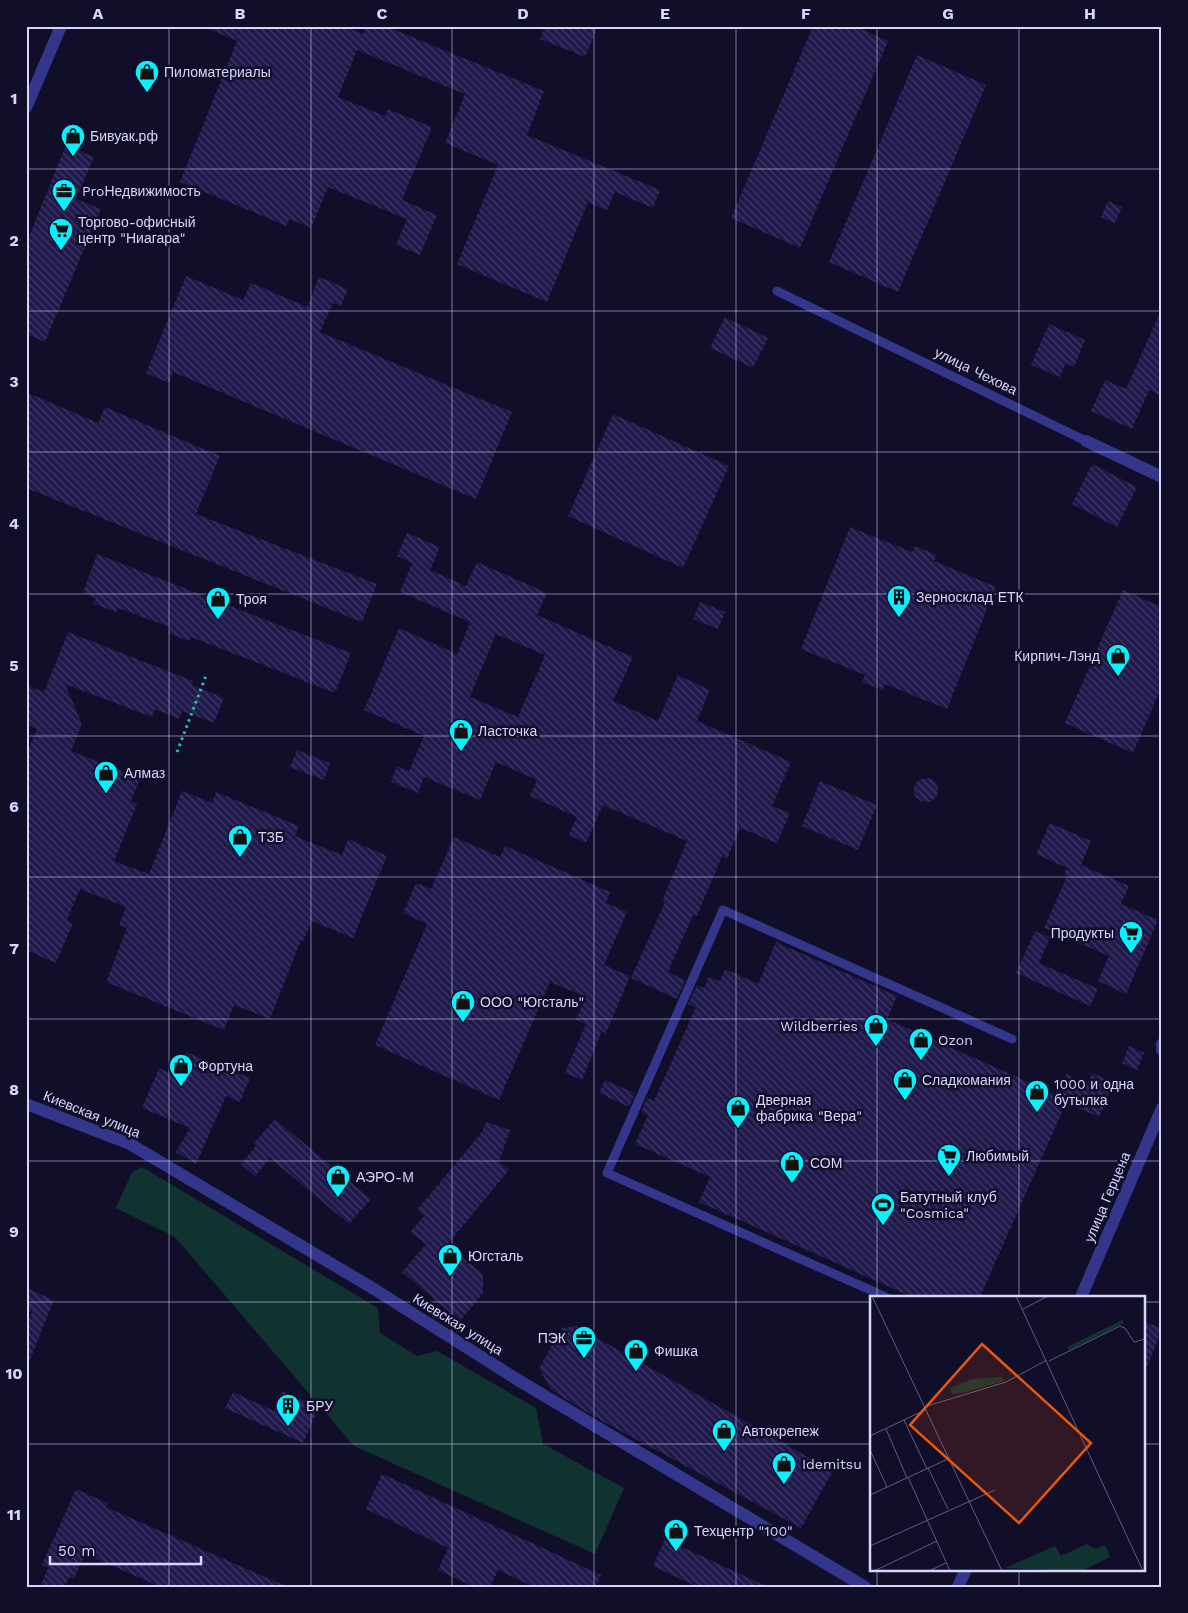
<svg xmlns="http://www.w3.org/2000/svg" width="1188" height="1613" viewBox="0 0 1188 1613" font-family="'Work Sans',sans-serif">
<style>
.grass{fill:#103330}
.building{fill:url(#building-back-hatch);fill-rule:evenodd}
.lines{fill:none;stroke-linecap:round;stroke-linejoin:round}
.path{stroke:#24c4b1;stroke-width:3;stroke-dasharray:2.5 4;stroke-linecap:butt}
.service{stroke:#34368c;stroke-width:9}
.minor{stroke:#34368c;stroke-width:12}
.tertiary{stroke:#34368c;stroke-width:12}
.grid{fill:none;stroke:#d8d5ff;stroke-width:1;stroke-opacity:0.55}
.labels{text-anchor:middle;stroke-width:5;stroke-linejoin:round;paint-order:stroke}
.poi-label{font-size:14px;fill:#d8d5ff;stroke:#110e29;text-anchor:start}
.street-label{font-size:14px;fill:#d8d5ff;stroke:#110e29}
.inset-road{fill:none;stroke:#615e7f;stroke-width:1}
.view{fill:#e8590c;fill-opacity:0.15;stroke:#e8590c;stroke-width:2.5}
.inset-edge{fill:none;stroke:#d8d5ff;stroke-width:2.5}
.neatline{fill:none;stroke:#d8d5ff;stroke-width:2}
.grid-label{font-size:16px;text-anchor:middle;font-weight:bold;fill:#d8d5ff}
</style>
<defs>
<pattern id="building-back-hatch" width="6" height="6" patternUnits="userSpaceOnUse" patternTransform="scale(1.25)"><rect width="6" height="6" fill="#1f184b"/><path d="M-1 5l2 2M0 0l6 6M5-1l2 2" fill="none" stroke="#3f3966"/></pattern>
</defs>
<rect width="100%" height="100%" fill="#110e29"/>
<path class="grass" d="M 142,1167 L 378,1308 L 380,1333 L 417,1356 L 437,1351 L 536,1408 L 543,1444 L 624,1488 L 595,1554 L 354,1446 L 175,1237 L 116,1208 L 132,1172 Z"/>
<g class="building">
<path d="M 202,26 L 343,26 L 363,34 L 366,26 L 385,26 L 544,91 L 527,135 L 660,190 L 653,208 L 615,192 L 607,210 L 588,202 L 547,302 L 457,264 L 498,165 L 445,143 L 465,94 L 357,50 L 338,97 L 385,116 L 388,109 L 432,127 L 402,200 L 437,215 L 420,255 L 396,245 L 407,219 L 328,187 L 311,228 L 289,219 L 287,226 L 180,182 L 237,41 Z"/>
<path d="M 545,26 L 598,26 L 585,57 L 540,39 Z"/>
<path d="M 813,26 L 854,26 L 888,41 L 800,248 L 731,218 Z"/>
<path d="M 917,55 L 986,85 L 898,292 L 829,262 Z"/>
<path d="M 66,145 L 94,157 L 76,199 L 101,209 L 45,342 L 26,334 L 26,244 Z"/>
<path d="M 1108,201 L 1122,207 L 1115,223 L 1101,217 Z"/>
<path d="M 186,276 L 243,300 L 251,283 L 307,307 L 319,277 L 348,289 L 341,306 L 333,303 L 320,332 L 512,412 L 476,499 L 173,372 L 169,383 L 146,373 Z"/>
<path d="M 1162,308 L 1162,396 L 1149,390 L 1132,429 L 1091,411 L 1105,380 L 1126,389 Z"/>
<path d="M 725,317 L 768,338 L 753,368 L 710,348 Z"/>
<path d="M 1049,324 L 1085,340 L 1074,367 L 1066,363 L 1060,377 L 1031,365 Z"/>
<path d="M 26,392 L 98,423 L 105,407 L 220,456 L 196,514 L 377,584 L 362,622 L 26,488 Z"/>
<path d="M 613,414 L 729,466 L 683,568 L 568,516 Z"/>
<path d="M 1092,464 L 1137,487 L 1117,527 L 1072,504 Z"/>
<path d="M 850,527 L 912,552 L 915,546 L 937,555 L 934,561 L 996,587 L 947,709 L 885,684 L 882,690 L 862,682 L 865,675 L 801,649 Z"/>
<path d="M 407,533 L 440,547 L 430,570 L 466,586 L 477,562 L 547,593 L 537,615 L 633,657 L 613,701 L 658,721 L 678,675 L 710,690 L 697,721 L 791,762 L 772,806 L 790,813 L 777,843 L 740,828 L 727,859 L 722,856 L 697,916 L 693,915 L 668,972 L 685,980 L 677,999 L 631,978 L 665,902 L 662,901 L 687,841 L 603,805 L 586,843 L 569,835 L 577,817 L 530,796 L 537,780 L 496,762 L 480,800 L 424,777 L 418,793 L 391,782 L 397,766 L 409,771 L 424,736 L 364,710 L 399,628 L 457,654 L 470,622 L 400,592 L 412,563 L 397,556 ZM 496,634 L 545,655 L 518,717 L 470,697 Z"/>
<path d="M 97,554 L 351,653 L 335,693 L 191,637 L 189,641 L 168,633 L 170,627 L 118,608 L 116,612 L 94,604 L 96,598 L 83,593 Z"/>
<path d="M 1123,590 L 1162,607 L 1162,686 L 1133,753 L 1065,723 Z"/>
<path d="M 700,602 L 725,612 L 718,629 L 693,619 Z"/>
<path d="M 68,632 L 193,681 L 192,685 L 224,698 L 214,723 L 182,711 L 179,719 L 155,709 L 152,717 L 65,684 L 82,724 L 71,751 L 140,778 L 131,801 L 137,804 L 114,861 L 149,874 L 182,791 L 212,803 L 216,792 L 299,826 L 295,836 L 342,855 L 348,839 L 387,856 L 353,938 L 312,921 L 303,941 L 301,940 L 270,1019 L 234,1005 L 224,1030 L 106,982 L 127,928 L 119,925 L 126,907 L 80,889 L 67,920 L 73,923 L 56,963 L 26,950 L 26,755 L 37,729 L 26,725 L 26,685 L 44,692 Z"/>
<path d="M 297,750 L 330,763 L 324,780 L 290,767 Z"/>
<circle cx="926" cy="790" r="12"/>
<path d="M 820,781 L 877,805 L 858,850 L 802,826 Z"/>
<path d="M 1050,823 L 1091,841 L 1081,865 L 1129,886 L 1121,904 L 1158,920 L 1126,994 L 1098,981 L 1109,956 L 1044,928 L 1067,876 L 1064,874 L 1067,868 L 1036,854 Z"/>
<path d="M 454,837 L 500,857 L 505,846 L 610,892 L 606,903 L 627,912 L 604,965 L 630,976 L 606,1033 L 602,1031 L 582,1080 L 565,1073 L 586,1024 L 576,1020 L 586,997 L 550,982 L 499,1100 L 375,1045 L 427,924 L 403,913 L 416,883 L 431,889 Z"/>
<path d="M 1035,931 L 1050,937 L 1039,963 L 1098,989 L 1090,1006 L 1016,973 Z"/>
<path d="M 776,942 L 897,996 L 887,1019 L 1057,1095 L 1066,1074 L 1088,1083 L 1092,1073 L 1114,1083 L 1099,1117 L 1066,1103 L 980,1297 L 912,1297 L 699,1202 L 710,1177 L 635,1144 L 648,1115 L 641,1112 L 647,1098 L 654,1101 L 696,1007 L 688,1004 L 697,985 L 704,988 L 709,977 L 720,981 L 725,969 L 758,984 Z"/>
<path d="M 1129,1046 L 1144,1053 L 1137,1070 L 1122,1063 Z"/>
<path d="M 186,1052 L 250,1078 L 240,1102 L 226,1096 L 196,1164 L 176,1152 L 190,1128 L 142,1108 L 159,1068 L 176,1076 Z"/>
<path d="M 605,1080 L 635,1093 L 629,1107 L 599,1093 Z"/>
<path d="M 275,1119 L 371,1199 L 349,1224 L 270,1158 L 255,1176 L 241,1164 L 256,1146 L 253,1144 Z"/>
<path d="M 486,1122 L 510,1130 L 499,1162 L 509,1170 L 447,1245 L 483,1274 L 483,1293 L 460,1321 L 402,1272 L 426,1244 L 410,1232 L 424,1216 L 417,1210 L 482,1132 Z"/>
<path d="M 26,1288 L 54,1300 L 27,1367 L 26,1328 L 32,1312 L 26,1311 Z"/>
<path d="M 1144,1321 L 1162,1329 L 1145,1372 L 1144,1372 Z"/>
<path d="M 576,1326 L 833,1471 L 801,1528 L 602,1421 L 551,1390 L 539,1368 L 562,1328 Z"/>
<path d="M 283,1391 L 319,1407 L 303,1443 L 225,1408 L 233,1392 L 274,1411 Z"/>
<path d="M 382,1474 L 601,1575 L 596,1587 L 534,1587 L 498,1570 L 490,1587 L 474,1587 L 438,1570 L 448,1548 L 366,1509 Z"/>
<path d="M 76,1489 L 107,1503 L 106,1507 L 288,1587 L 161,1587 L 85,1554 L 74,1579 L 69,1577 L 65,1587 L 40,1587 L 48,1568 L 42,1565 Z"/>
<path d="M 665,1539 L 768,1587 L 698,1587 L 653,1566 Z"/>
</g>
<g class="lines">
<path class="path" d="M 177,752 L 207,673"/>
<g class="service">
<path d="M 777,291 L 1086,441"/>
<path d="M 886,1297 L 607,1173 L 723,910 L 1012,1039"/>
</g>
<g class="minor">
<path d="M 1086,441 L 1162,477"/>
<path d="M 26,1104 L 130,1144 L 374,1289 L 518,1380 L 865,1587"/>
</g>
<g class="tertiary">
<path d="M 26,108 L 61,26"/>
<path d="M 1162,1044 L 1162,1050"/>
<path d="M 1081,1297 L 1162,1108"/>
<path d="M 958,1587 L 966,1569"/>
</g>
</g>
<path class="grid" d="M 169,26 L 169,1587M 311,26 L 311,1587M 452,26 L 452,1587M 594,26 L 594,1587M 736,26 L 736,1587M 877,26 L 877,1297M 1019,26 L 1019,1297M 26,169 L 1162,169M 26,311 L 1162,311M 26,452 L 1162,452M 26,594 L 1162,594M 26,736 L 1162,736M 26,877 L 1162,877M 26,1019 L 1162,1019M 26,1161 L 1162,1161M 26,1302 L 872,1302M 1144,1302 L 1162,1302M 26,1444 L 872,1444M 1144,1444 L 1162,1444M 877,1569 L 877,1587M 1019,1569 L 1019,1587"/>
<defs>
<symbol id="shop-pin" viewBox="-11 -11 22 30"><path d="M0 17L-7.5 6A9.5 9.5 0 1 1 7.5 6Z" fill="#01f4ff" stroke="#110e29"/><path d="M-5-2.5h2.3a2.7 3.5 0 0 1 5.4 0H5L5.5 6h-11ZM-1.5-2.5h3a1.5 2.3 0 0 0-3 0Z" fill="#111"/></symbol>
<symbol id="office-pin" viewBox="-11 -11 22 30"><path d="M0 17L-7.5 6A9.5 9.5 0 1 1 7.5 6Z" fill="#01f4ff" stroke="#110e29"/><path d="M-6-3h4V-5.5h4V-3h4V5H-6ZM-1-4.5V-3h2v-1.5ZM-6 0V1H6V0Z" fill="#111"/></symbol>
<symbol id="supermarket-pin" viewBox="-11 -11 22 30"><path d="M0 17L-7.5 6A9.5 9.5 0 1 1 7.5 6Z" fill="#01f4ff" stroke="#110e29"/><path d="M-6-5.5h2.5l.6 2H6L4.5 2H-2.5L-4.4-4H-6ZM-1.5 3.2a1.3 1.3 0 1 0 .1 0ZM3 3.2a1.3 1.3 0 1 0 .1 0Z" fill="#111"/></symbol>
<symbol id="building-pin" viewBox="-11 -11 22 30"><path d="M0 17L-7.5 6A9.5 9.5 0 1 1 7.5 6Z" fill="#01f4ff" stroke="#110e29"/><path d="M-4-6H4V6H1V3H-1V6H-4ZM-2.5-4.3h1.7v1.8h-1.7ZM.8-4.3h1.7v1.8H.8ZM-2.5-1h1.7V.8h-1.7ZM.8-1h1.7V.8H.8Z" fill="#111"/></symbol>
<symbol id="stadium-pin" viewBox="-11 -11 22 30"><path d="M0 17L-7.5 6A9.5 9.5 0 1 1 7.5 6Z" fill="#01f4ff" stroke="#110e29"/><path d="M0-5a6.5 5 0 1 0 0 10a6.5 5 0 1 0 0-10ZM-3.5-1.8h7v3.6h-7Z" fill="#111"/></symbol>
</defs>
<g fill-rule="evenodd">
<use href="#shop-pin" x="133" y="58" width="28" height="38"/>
<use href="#shop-pin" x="59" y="122" width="28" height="38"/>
<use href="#office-pin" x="50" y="177" width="28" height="38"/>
<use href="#supermarket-pin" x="47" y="216" width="28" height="38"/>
<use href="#building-pin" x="885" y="583" width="28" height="38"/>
<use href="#shop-pin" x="204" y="585" width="28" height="38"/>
<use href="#shop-pin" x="1104" y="642" width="28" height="38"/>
<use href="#shop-pin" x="447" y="717" width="28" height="38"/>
<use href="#shop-pin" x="92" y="759" width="28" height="38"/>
<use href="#shop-pin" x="226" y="823" width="28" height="38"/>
<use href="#supermarket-pin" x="1117" y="919" width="28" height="38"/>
<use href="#shop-pin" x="449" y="988" width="28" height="38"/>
<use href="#shop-pin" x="862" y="1012" width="28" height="38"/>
<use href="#shop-pin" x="907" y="1026" width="28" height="38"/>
<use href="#shop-pin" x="167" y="1052" width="28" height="38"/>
<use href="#shop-pin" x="891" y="1066" width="28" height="38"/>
<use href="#shop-pin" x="1023" y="1078" width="28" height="38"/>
<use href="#shop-pin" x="724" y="1094" width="28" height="38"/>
<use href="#supermarket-pin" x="935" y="1142" width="28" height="38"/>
<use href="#shop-pin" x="778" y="1149" width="28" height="38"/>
<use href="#shop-pin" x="324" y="1163" width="28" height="38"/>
<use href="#stadium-pin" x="869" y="1191" width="28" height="38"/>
<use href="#shop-pin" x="436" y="1242" width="28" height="38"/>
<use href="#office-pin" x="570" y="1324" width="28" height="38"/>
<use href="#shop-pin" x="622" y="1337" width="28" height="38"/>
<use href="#building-pin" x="274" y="1392" width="28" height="38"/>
<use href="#shop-pin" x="710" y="1417" width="28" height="38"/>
<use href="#shop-pin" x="770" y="1450" width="28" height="38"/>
<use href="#shop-pin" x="662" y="1517" width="28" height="38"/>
</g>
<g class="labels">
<g class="poi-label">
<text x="164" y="77">Пиломатериалы</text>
<text x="90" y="141">Бивуак.рф</text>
<text x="82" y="196">ProНедвижимость</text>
<text x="78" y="227">Торгово-офисный<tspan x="78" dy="16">центр "Ниагара"</tspan></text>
<text x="916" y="602">Зерносклад ЕТК</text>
<text x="236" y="604">Троя</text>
<text x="1100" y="661" text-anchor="end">Кирпич-Лэнд</text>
<text x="478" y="736">Ласточка</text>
<text x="124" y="778">Алмаз</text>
<text x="258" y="842">ТЗБ</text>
<text x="1114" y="938" text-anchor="end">Продукты</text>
<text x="480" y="1007">ООО "Югсталь"</text>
<text x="858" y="1031" text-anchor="end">Wildberries</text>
<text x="938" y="1045">Ozon</text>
<text x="198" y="1071">Фортуна</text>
<text x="922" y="1085">Сладкомания</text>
<text x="1054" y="1089">1000 и одна<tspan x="1054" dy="16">бутылка</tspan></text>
<text x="756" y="1105">Дверная<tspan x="756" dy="16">фабрика "Вера"</tspan></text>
<text x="966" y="1161">Любимый</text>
<text x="810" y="1168">СОМ</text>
<text x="356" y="1182">АЭРО-М</text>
<text x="900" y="1202">Батутный клуб<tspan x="900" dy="16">"Cosmica"</tspan></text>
<text x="468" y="1261">Югсталь</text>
<text x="566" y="1343" text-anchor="end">ПЭК</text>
<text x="654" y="1356">Фишка</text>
<text x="306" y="1411">БРУ</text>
<text x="742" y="1436">Автокрепеж</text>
<text x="802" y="1469">Idemitsu</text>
<text x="694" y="1536">Техцентр "100"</text>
</g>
<g class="street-label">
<text transform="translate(976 371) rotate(26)" y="5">улица Чехова</text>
<text transform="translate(92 1114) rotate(22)" y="5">Киевская улица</text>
<text transform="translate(1107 1197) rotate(-67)" y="5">улица Герцена</text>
<text transform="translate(458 1324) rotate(32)" y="5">Киевская улица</text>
</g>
</g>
<g transform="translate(870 1296)">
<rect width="275" height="275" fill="#110e29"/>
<path d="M 252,24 L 254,27 L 199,54 L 197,51 ZM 132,81 L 134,85 L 93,97 L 82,98 L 80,92 L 102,83 ZM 217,248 L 225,253 L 235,249 L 240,261 L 212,275 L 135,272 L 185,250 L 191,260 Z" fill="#103330"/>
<path class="inset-road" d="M 2,0 L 132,275M 146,0 L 273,275M 153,13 L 178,0M 179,65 L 250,30 L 255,32 L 264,46 L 275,43M 54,111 L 136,86 L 177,64M 34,124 L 57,173M 16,133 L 37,182M 0,140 L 55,114M 0,154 L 17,191M 58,172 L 78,213M 38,181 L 80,275M 0,199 L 80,162M 0,250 L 125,194M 4,275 L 67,245M 59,275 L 76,267"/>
<path class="view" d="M 112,48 L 221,147 L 149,227 L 40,129 Z"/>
<rect width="275" height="275" class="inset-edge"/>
</g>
<rect width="1188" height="1613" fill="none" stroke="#110e29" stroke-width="55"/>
<path d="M50 1556v8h151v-8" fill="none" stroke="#d8d5ff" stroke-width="2.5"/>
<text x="58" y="1556" font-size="15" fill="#d8d5ff" stroke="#110e29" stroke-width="4" paint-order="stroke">50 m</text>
<rect x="28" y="28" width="1132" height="1558" class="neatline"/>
<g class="grid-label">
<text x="98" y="19">A</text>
<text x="240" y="19">B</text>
<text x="382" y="19">C</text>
<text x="523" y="19">D</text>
<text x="665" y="19">E</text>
<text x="806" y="19">F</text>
<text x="948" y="19">G</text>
<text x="1090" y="19">H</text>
<text x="14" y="104">1</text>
<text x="14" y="246">2</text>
<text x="14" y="387">3</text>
<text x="14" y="529">4</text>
<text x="14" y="671">5</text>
<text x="14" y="812">6</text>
<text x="14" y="954">7</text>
<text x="14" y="1095">8</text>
<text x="14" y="1237">9</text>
<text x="14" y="1379">10</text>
<text x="14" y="1520">11</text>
</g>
</svg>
